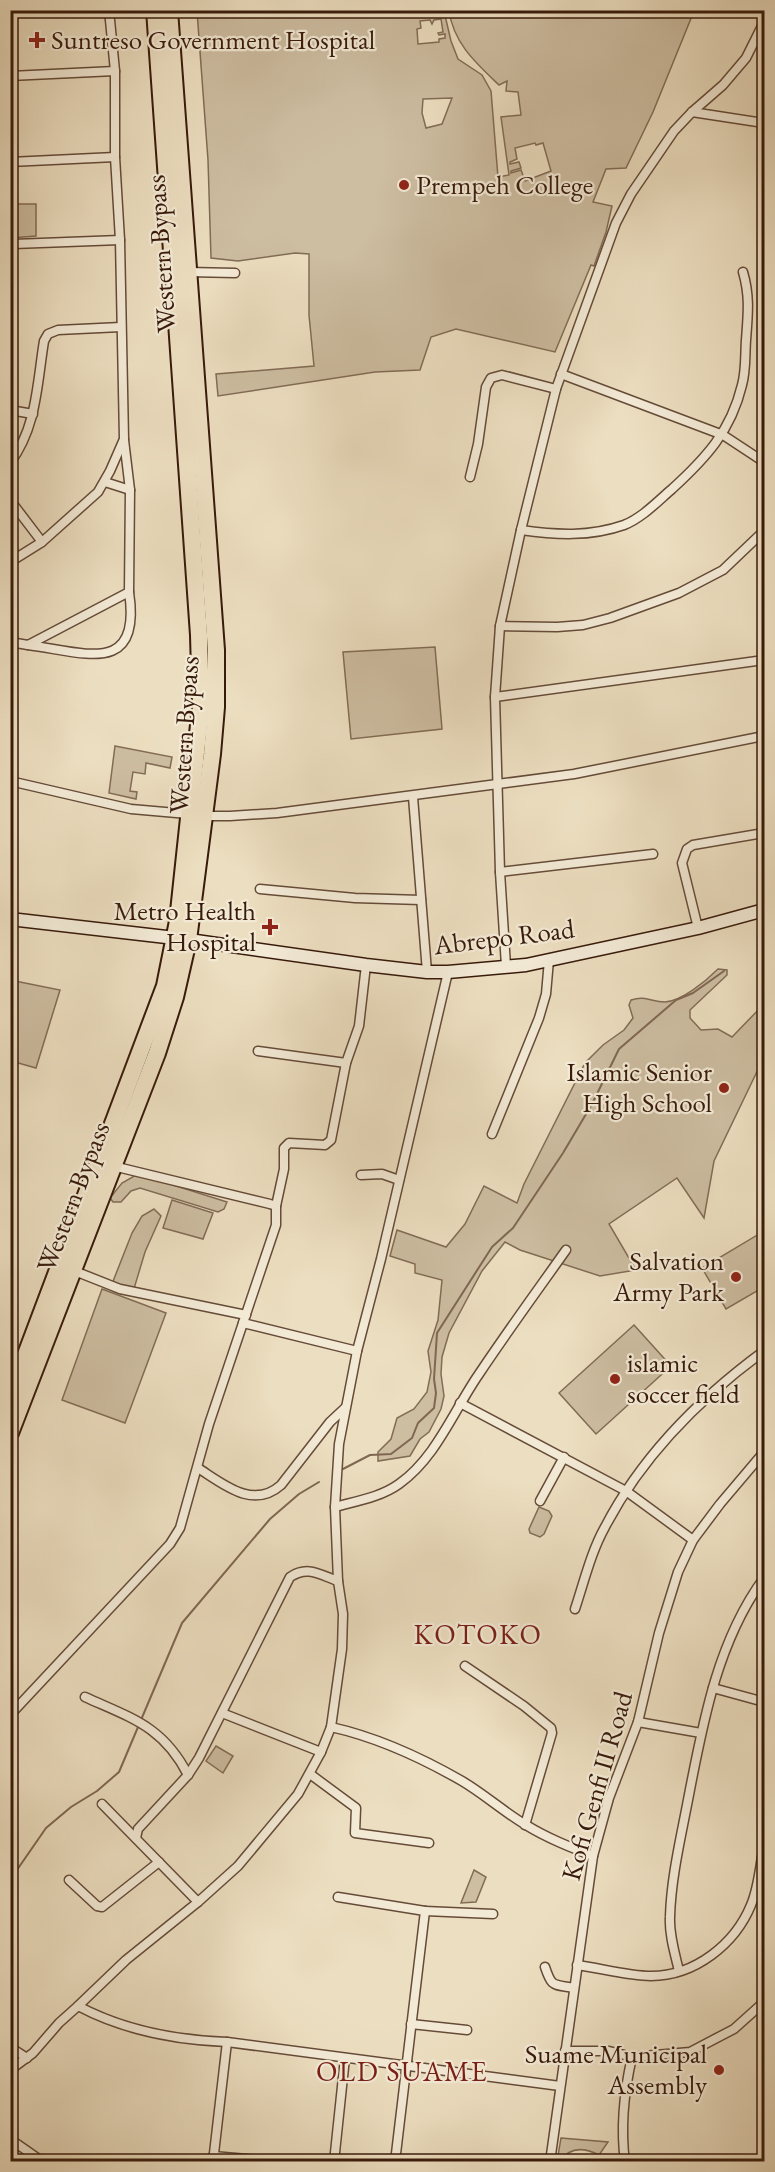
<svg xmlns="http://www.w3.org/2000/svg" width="775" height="2172" viewBox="0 0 775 2172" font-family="'EB Garamond',serif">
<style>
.green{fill:#cdbda1;stroke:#826c56;stroke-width:1.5;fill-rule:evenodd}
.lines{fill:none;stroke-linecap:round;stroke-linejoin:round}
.stream{stroke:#7f6752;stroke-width:2}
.street-casing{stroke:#654b38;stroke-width:11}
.secondary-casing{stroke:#381a0b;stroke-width:15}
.highway-casing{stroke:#381a0b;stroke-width:20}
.street{stroke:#f3ead6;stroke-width:8}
.secondary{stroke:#f3ead6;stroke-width:12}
.highway{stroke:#ecdec0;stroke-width:16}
.poi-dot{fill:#8f2418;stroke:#f3ead6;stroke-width:2}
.labels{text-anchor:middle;stroke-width:4.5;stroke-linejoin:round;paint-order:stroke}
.poi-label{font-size:27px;fill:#381a0b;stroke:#f3ead6;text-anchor:end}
.street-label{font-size:27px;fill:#381a0b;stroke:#f3ead6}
.neighbourhood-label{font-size:28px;letter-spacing:1.5px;fill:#7a1f14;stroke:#f3ead6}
</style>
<rect width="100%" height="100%" fill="#ecdec0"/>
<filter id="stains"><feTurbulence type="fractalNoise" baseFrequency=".00333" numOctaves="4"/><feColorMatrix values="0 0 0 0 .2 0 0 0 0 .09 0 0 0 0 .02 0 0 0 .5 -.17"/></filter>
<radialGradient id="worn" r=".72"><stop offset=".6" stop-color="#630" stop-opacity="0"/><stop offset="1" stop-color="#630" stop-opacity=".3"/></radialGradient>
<g class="green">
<path d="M 197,11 L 444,11 L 451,41 L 458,59 L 482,75 L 491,91 L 498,177 L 509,175 L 501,117 L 521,115 L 518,92 L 506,91 L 507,81 L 499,85 C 476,63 454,44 449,11 L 694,11 L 653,112 L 626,168 L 606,169 L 593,202 L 612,206 L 606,232 L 594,266 L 591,265 L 555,352 L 456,329 L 431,337 L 420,370 L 375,372 L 218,396 L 216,374 L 314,366 L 309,315 L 309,254 L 295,253 L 238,261 L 211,258 L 208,160 ZM 441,19 L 443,32 L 438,33 L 439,35 L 445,34 L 445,38 L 439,39 L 439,42 L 418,44 L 417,29 L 421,28 L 420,21 L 430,20 L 432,24 L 434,20 ZM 452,98 L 442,124 L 426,128 L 422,113 L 423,99 ZM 535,143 L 536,145 L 543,143 L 551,171 L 525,181 L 521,170 L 511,173 L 511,171 L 521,168 L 519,162 L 510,164 L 510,162 L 517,159 L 515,148 Z"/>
<path d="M 11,198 L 15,204 L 36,204 L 36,236 L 11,238 Z"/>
<path d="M 435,647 L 442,729 L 351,739 L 343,652 Z"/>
<path d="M 115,746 L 172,757 L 170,768 L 146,763 L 145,774 L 133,772 L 130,791 L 137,792 L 136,799 L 109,793 Z"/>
<path d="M 718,969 L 727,970 L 727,975 L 690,1010 L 690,1018 L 701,1030 L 718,1029 L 732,1037 L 764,1004 L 764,1057 L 714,1161 L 704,1218 L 677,1178 L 609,1224 L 636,1270 L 600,1276 L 520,1250 L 505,1242 L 482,1271 L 449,1333 L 442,1357 L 441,1374 L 444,1396 L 441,1409 L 429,1432 L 420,1439 L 410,1456 L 378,1461 L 378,1452 L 391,1439 L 397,1418 L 414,1409 L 427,1392 L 431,1372 L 428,1351 L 438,1320 L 442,1280 L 415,1273 L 415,1264 L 390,1256 L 397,1230 L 446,1247 L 465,1224 L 484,1186 L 517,1203 L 524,1184 L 585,1063 L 603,1045 L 624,1030 L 633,1018 L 629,1005 L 631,1000 C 646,995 651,1002 665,1002 C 682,1001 706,981 718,969 Z"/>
<path d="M 10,980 L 60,990 L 36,1068 L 11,1061 Z"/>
<path d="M 136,1175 L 151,1178 L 227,1202 L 224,1209 L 218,1212 L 140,1188 L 131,1191 L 121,1202 L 113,1202 L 110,1198 L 122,1183 Z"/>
<path d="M 172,1200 L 213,1213 L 203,1239 L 163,1228 Z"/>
<path d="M 154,1209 L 161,1216 L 145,1252 L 133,1292 C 125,1294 117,1295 110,1289 L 132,1233 L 142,1216 Z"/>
<path d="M 764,1231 L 764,1287 L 726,1309 L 702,1268 Z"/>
<path d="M 102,1289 L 166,1313 L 125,1423 L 62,1400 Z"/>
<path d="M 634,1325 L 671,1366 L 596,1434 L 559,1393 Z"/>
<path d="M 539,1507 L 549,1511 L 552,1516 L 544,1534 L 540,1537 L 530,1533 L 529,1529 Z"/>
<path d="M 216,1746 L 233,1756 L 223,1773 L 206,1761 Z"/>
<path d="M 474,1870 L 486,1877 L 476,1902 L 461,1903 Z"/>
<path d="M 561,2138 L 608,2142 L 599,2155 C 585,2148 570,2146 561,2161 L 558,2156 Z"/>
</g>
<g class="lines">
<g class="stream">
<path d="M 343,1469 L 370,1455 L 391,1454 L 412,1438 L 418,1423 L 434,1408 L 436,1393 L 434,1379 L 437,1333 L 492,1247 L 513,1228 L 563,1153 L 592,1104 L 619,1049 L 676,1000 L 693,993 L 724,971"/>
<path d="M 10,1880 L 46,1828 L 71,1807 L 97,1791 L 119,1772 L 182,1623 L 270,1519 L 299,1494 L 319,1482"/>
</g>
<defs>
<g id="street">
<path d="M 10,76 L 115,71"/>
<path d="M 692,112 L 764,123"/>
<path d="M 10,162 L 115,157"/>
<path d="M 14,244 L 120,240"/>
<path d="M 188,272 L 235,273"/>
<path d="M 561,374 L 723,435 L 764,462"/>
<path d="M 10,410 L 33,414"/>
<path d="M 10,463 C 37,427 37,384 44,341 L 48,334 L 58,330 L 121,327"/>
<path d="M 470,477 L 478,444 L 486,387 L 491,378 L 502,375 L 556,389"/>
<path d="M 105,482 L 130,490"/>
<path d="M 10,500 L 42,542"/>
<path d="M 521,530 C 556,535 590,537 624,525 C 642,518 658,501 672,489 C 706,458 731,431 742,385 C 746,371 745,354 746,340 C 748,314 750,296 743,272"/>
<path d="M 10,562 L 42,542 L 98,492 L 110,471 L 124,439 L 120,240 L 115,157 L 115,71 L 109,10"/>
<path d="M 500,626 L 557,627 L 583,625 L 610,618 L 679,593 L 723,570 L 764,531"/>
<path d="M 10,642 L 28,645 L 129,592 L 130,490 L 124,440"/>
<path d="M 28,645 C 83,652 142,677 129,592"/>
<path d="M 495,697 L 764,660"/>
<path d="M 10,781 L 131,809 L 188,814"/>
<path d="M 413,797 L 427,972"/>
<path d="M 204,816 L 230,816 L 277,813 L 574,774 L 764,736"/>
<path d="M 500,872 L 653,854"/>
<path d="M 260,889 L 355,898 L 421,900"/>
<path d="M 698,928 L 682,863 L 687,849 L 693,845 L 764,833"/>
<path d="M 506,966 L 500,872 L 495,697 L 500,626 L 521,530 L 556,389 L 616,223 L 631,194 L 674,131 L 692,112 L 723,85 L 746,58 L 764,22"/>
<path d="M 448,972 L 381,1259 L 357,1351 L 339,1444 L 335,1507 L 338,1581 L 343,1614 L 342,1649 L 331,1727 C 376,1737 422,1758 462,1781 C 484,1794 504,1812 526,1825 C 547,1838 570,1847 593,1856"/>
<path d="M 258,1051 L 346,1063"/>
<path d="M 492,1134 L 539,1018 L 546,994 L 549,960"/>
<path d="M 361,1175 L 382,1174 L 399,1180"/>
<path d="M 276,1206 L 284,1169 L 284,1148 L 289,1143 L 325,1145 L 331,1140 L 346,1063 L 359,1026 L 366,965"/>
<path d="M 72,1270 L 120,1289 L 246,1315"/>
<path d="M 243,1323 L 357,1351"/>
<path d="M 460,1403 L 626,1491 L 693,1540"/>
<path d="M 198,1468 C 223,1484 253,1510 281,1485 L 330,1422 L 345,1408"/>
<path d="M 540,1501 L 564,1457"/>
<path d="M 335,1507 C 357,1501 381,1497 399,1484 C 436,1458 454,1410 479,1374 C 507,1332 537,1291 566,1250"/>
<path d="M 575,1609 C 584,1582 591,1552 605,1527 C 642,1456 700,1398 764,1351"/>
<path d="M 465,1666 L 524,1706 L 551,1728 L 552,1733 L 525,1825"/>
<path d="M 713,1688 L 764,1702"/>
<path d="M 85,1697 C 131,1718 163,1726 188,1775"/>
<path d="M 222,1713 L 321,1752"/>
<path d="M 10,1715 L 170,1544 L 180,1528 L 209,1424 L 276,1225 L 276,1206 L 270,1204 L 113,1166"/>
<path d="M 638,1722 L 701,1733"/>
<path d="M 310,1774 L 356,1808 L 355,1833 L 429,1843"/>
<path d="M 102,1804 L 198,1902"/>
<path d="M 136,1838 L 138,1829 L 188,1775 L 199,1758 L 290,1577 C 308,1565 320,1575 338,1581"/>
<path d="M 69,1880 L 97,1906 L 102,1907 L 159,1862"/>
<path d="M 338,1897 L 425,1911 L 395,2162"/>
<path d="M 425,1911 L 493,1914"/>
<path d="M 577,1965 C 600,1968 628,1976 651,1976 C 695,1976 735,1944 751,1905 C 759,1887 760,1864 764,1846"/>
<path d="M 545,1967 C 552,1988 553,1984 574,1988"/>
<path d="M 679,1971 C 675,1954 669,1935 670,1917 C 671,1880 680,1841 687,1805 C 702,1728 716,1643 764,1578"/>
<path d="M 78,2006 L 126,1960 L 198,1902 L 238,1866 L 298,1794 L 321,1752 L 331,1727"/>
<path d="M 411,2024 L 467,2030"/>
<path d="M 10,2047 L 27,2058"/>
<path d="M 565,2051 L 609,2051 L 632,2057 L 690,2052 L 734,2029 L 764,2002"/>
<path d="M 10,2070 L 33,2053 L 59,2023 L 78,2006 C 125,2031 175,2040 227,2042 L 560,2086"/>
<path d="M 10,2139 L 43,2162"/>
<path d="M 213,2156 L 258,2160"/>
<path d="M 213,2162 L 227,2042"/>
<path d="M 334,2162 L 345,2058"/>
<path d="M 550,2162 L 593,1856 L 609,1798 L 638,1722 L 659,1633 L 678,1572 L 693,1540 L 720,1504 L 764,1452"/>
<path d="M 625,2162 C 620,2125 624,2092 632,2057"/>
</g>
<path id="secondary" d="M 10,919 L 175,938 L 366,965 L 427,972 L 448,972 L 526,965 L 698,928 L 764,910"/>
<g id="highway">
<path d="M 10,1397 L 165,986 L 178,921 L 201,706 L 199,635 L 155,10"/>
<path d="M 10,1433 L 157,1053 L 175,997 L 188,940 L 212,754 L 216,707 L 216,650 L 169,10"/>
</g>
</defs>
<use href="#street" class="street-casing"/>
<use href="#secondary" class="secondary-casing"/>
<use href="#highway" class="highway-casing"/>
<use href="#street" class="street"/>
<use href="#secondary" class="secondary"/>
<use href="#highway" class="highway"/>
</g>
<g class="poi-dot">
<path d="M34 31h6v6h6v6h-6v6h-6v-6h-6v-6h6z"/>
<circle cx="404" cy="185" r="6"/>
<path d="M267 918h6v6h6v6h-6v6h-6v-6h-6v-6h6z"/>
<circle cx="724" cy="1088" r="6"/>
<circle cx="736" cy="1277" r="6"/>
<circle cx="615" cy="1379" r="6"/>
<circle cx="719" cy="2070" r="6"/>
</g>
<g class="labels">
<g class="poi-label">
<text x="51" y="49" text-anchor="start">Suntreso Government Hospital</text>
<text x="416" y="194" text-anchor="start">Prempeh College</text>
<text x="256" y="920">Metro Health<tspan x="256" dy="31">Hospital</tspan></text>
<text x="712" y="1081">Islamic Senior<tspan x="712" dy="31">High School</tspan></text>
<text x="724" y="1270">Salvation<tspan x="724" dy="31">Army Park</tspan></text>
<text x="627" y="1372" text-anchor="start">islamic<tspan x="627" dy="31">soccer field</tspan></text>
<text x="707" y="2063">Suame Municipal<tspan x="707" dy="31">Assembly</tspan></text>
</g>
<g class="street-label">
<text transform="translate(161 254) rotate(-94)" y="9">Western Bypass</text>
<text transform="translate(184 735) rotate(-86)" y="9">Western Bypass</text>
<text transform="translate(504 937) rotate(-7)" y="9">Abrepo Road</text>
<text transform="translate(73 1197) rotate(-69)" y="9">Western Bypass</text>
<text transform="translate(597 1786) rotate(-74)" y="9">Kofi Genfi II Road</text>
</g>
<g class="neighbourhood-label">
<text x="478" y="1644">KOTOKO</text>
<text x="402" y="2081">OLD SUAME</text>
</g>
</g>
<rect width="775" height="2172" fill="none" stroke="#ecdec0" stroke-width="36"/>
<rect x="12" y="12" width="751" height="2148" fill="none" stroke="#381a0b" stroke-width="3"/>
<rect x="18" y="18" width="739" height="2136" fill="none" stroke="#381a0b" stroke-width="1.5"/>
<rect width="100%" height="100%" filter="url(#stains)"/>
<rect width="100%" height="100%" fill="url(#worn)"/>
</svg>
